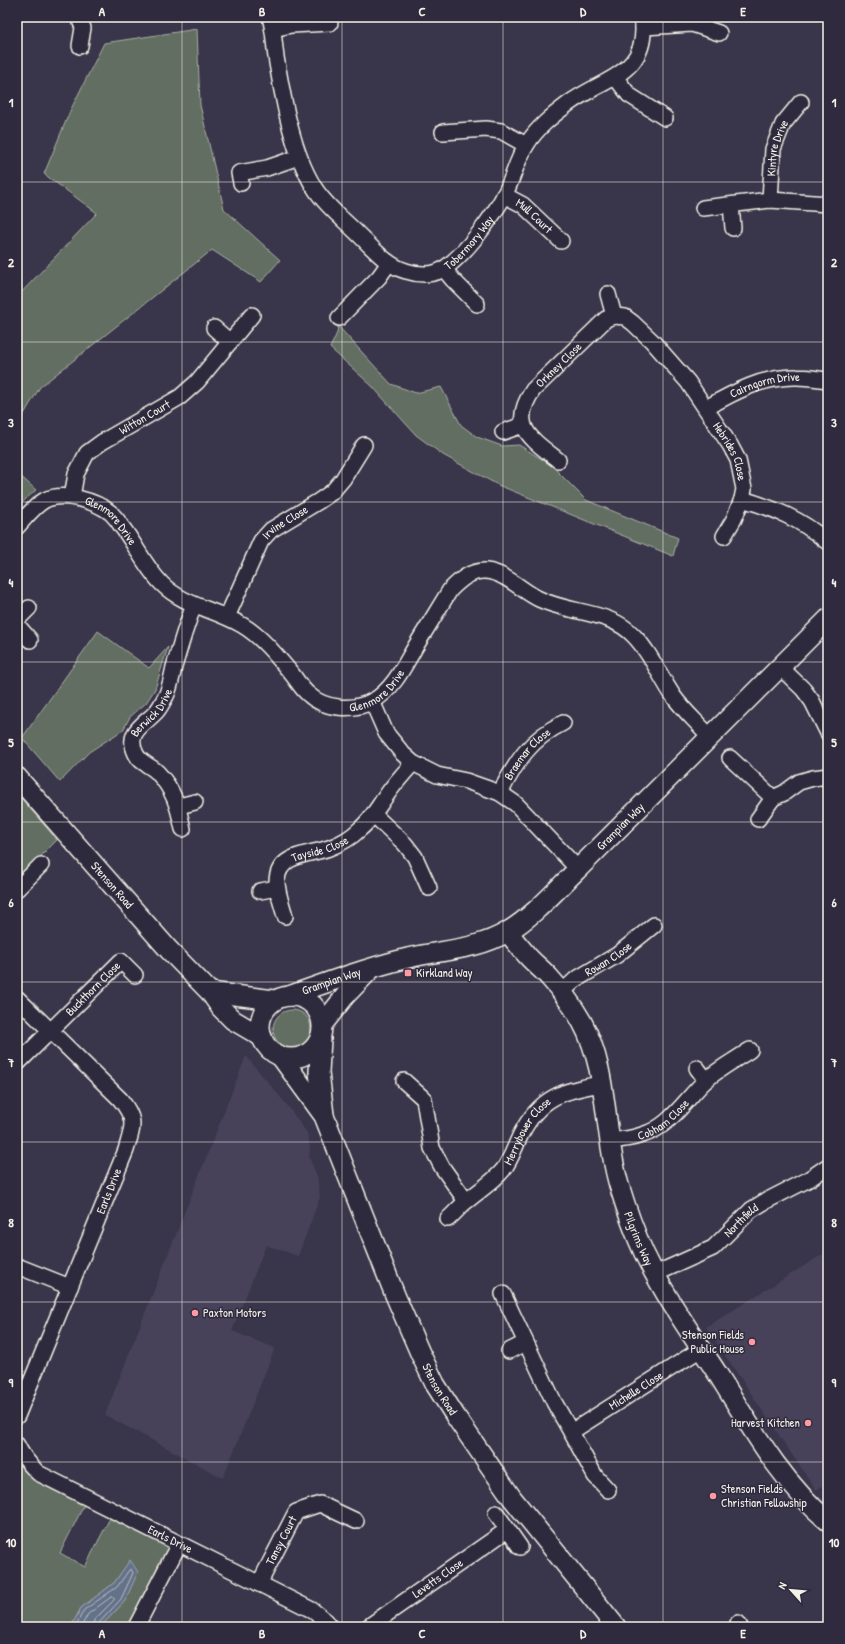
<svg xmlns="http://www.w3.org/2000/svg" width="845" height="1644" viewBox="0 0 845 1644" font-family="'Patrick Hand',sans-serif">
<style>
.built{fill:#46435a}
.green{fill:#626e62;stroke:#abb0a5}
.water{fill:#647189;stroke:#9ea4af}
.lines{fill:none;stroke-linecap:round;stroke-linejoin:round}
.shore{stroke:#babec2;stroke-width:1}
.minor-casing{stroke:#f4f1e8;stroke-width:18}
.tertiary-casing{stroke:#f4f1e8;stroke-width:22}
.minor{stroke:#2f2a3d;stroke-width:15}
.tertiary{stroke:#2f2a3d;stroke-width:19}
.grid{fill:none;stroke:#f4f1e8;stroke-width:1;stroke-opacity:0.55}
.poi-dot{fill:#ff9aa2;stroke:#2f2a3d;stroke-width:1.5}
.labels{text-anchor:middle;stroke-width:3;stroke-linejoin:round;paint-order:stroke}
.street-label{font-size:12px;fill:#f4f1e8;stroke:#2f2a3d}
.poi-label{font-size:12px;fill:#f4f1e8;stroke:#2f2a3d;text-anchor:start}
.neatline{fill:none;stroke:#f4f1e8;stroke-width:1.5}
.grid-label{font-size:13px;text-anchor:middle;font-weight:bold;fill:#f4f1e8}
</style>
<rect width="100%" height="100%" fill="#39354a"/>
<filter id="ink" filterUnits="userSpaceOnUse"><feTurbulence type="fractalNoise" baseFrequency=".025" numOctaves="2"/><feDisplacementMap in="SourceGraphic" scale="8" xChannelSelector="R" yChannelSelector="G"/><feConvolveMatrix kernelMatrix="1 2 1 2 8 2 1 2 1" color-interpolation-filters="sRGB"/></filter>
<g filter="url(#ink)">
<g class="built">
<path d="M 246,1056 L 287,1105 L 307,1133 L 310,1147 L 309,1157 L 317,1176 L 320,1197 L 298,1256 L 266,1245 L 232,1331 L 275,1348 L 223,1478 L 105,1415 Z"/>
<path d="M 828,1251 L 828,1482 L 816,1490 L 706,1327 Z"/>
</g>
<g class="green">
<path d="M 197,29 L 200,105 L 224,209 L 280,260 L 261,282 L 212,250 L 40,387 L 17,426 L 17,297 L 97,213 L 44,174 L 70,111 L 104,43 Z"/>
<path d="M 338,326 L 391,384 L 416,393 L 441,387 L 461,425 L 477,437 L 502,446 L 519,445 L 551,465 L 586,500 L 678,538 L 673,556 L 498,485 L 443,455 L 416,435 L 372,386 L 330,348 L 337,333 Z"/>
<path d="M 17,473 L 36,490 L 17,507 Z"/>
<path d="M 98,631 L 149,668 L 168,647 L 155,689 L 146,703 L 130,717 L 123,730 L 89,752 L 60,782 L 22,738 Z"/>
<path d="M 17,793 L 57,840 L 17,880 Z"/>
<circle cx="292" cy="1029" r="19"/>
<path d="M 17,1459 L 86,1501 L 60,1553 L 85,1567 L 112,1514 L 174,1543 L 130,1627 L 100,1627 L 125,1601 L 130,1561 L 114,1583 L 81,1608 L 71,1627 L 19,1627 L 17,1620 Z"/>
</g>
<path class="water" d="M 130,1560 L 138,1572 L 125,1601 L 100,1627 L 71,1627 L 81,1608 L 114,1583 Z"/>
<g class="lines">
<g class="shore">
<path d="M 75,1627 L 84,1610 L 117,1587 L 129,1570 L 131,1569 L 133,1573 L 121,1599 L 99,1623 L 98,1627"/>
<path d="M 81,1627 L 88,1614 L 111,1597 L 114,1597 L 114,1600 L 94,1620 L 93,1627"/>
</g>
<defs>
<g id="minor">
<path d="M 79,17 L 83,28 L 80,46"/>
<path id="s1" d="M 270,17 C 274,30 274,44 276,57 C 283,98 292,152 314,187 C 324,204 344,220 358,234 C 372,247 387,266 406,271 C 418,275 434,276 445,268 C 466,253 493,217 505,194 C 513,178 517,159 527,144 C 537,128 552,116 568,104 C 603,78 651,74 642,17"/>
<path d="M 644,27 L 692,24 L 719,33"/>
<path d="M 273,29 L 291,25 L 330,23 L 329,17"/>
<path d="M 615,77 L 629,95 L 665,118"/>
<path d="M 443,132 L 486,129 L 501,131 L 526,145"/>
<path d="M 241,183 L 239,173 L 267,168 L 299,157"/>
<path id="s2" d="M 504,195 L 523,205 L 561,241"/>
<path id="s3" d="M 770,200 L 773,149 L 783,124 L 801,102"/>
<path d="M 731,205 L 733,228"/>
<path d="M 703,208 L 770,200 L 828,204"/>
<path d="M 444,269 L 453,280 L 477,304"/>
<path d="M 608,294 L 614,316"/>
<path d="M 339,318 L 379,277 L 389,263"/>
<path d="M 214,328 L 230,342"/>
<path id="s4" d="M 706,408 C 734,392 764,376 797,377 C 807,377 818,379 828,380"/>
<path d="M 503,432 L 523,425"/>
<path id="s5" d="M 558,460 C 530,438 509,426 533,390 L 606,319 L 614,316 L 625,317 L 633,323 L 652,341 L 688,382 L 730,445 L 738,460 L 744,489 L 742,499 L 734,519 L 724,536"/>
<path id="s6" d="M 72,497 L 76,474 L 87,453 L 102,442 L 180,397 L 197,382 L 252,315"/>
<path d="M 742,499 C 773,508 801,519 826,541 L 828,539"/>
<path id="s7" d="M 17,527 C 26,517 34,506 45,500 C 63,491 96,501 111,513 C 115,517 119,522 122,527 C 136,545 145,567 162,584 C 184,606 215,609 242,625 C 261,636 277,656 291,673 C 297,680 301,688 308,694 C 325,710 354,711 373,701 C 394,689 405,664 417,644 C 428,626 439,608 450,590 C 460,580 471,570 486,571 C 506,573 522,591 539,599 C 570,614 610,610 634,636 C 651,653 660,677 674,697 C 684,711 699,724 710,737"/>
<path id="s8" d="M 227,617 L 261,541 L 271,530 L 319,501 L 332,492 L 343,479 L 364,445"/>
<path d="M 17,620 L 29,608"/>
<path d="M 17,625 L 30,640"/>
<path d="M 780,667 L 803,689 L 812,701 L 828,733"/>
<path d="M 372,701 L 386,733 L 403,754 L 413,763 L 437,775 L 466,781 L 500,793 L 516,804 L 578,869"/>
<path d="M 730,758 L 773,798 L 784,793 L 799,782 L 813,778 L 828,776"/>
<path id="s9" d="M 500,793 C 516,762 530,739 563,723"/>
<path d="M 179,806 L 195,802"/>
<path d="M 374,815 L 405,844 L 415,857 L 429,888"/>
<path d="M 758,819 L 773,798"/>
<path id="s10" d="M 183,829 C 178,806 174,790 157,772 C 150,765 140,763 136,754 C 125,732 144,725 156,712 C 160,708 163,701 166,696 C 170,688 172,676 174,667 C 180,646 186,626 194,605"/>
<path d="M 17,889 L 41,865"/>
<path d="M 260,891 L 277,888"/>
<path id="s11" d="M 285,916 C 282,905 277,893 277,881 C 278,853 311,855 329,848 C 340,844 351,838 360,829 C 371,820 378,807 386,796 C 394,784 404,773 413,763"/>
<path id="s12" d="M 562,992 L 575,980 L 617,955 L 654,925"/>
<path d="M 17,998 L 120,1099 C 137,1120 133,1126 126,1150 L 17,1416"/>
<path id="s13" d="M 17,1064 L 121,961 L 135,975"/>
<path d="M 697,1068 L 706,1080"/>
<path d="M 404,1081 L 424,1099 L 432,1148 L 442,1167 L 466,1201"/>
<path id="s14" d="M 609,1141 C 620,1140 631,1139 642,1135 C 670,1127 685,1100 705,1081 C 718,1069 735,1060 750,1050"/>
<path id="s15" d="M 448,1219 C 455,1213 461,1205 468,1200 C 480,1190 493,1182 503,1170 C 511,1160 515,1146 521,1134 C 540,1097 563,1090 602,1084"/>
<path d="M 17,1266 L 70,1287"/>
<path id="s16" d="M 655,1274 L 713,1248 L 751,1210 L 764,1202 L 809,1179 L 828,1166"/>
<path id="s17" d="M 503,1294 L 554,1402 L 571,1432 L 701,1349"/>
<path d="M 509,1351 L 525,1343"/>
<path d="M 571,1432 L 595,1476 L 608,1490"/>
<path id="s18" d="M 17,1445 C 22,1456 29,1464 38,1473 L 312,1610 L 326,1621 L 331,1627"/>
<path d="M 496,1513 L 520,1547"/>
<path id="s19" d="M 259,1584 L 296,1512 L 320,1504 L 356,1521"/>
<path d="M 738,1623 L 740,1627"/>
<path d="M 136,1627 L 179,1544"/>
<path id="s20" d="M 368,1627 L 507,1530"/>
</g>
<g id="tertiary">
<path id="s21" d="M 17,777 L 169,950 L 210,992 L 221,1008 L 233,1020 L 262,1037"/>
<path id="s22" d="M 508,932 C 513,939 519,946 525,953 C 532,962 542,969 549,977 C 561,990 573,1006 582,1022 C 609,1071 603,1131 619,1185 C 626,1208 634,1231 644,1253 C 665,1297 693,1336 719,1376 C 751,1427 781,1482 828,1521"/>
<path d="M 210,992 L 274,1000"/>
<circle cx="291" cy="1027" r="31"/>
<path id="s23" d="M 289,996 C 328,982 367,968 408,958 C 441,950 477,950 507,932 C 534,916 556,890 578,869 L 828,619"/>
<path d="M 323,1024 L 345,996 L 370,970"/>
<path d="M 321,1039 L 319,1072 L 324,1115"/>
<path id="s24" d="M 281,1057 L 324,1116 L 395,1295 L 420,1353 L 435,1384 L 456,1417 L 512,1498 L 616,1627"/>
</g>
</defs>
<use href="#minor" class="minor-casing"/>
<use href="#tertiary" class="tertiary-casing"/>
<use href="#minor" class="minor"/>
<use href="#tertiary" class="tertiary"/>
</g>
</g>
<path class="grid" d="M 182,17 L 182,1627M 342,17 L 342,1627M 503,17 L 503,1627M 663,17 L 663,1627M 17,182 L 828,182M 17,342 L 828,342M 17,502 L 828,502M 17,662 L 828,662M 17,822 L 828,822M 17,982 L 828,982M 17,1142 L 828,1142M 17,1302 L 828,1302M 17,1462 L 828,1462"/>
<g class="poi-dot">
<rect x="404" y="969" width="8" height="8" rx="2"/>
<circle cx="195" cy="1313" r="4"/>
<circle cx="752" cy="1342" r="4"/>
<circle cx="808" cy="1423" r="4"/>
<circle cx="713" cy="1496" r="4"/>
</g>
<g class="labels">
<g class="street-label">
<text dy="4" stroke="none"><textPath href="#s3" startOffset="53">Kintyre Drive</textPath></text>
<text dy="4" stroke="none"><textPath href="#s2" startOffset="37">Mull Court</textPath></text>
<text dy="4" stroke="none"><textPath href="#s1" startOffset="378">Tobermory Way</textPath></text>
<text dy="4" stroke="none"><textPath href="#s5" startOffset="123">Orkney Close</textPath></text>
<text dy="4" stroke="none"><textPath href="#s4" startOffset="64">Cairngorm Drive</textPath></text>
<text dy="4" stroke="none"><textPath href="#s6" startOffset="115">Witton Court</textPath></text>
<text dy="4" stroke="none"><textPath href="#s5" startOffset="381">Hebrides Close</textPath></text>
<text dy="4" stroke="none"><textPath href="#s7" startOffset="114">Glenmore Drive</textPath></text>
<text dy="4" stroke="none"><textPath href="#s8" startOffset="114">Irvine Close</textPath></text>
<text dy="4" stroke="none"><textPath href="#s7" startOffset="461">Glenmore Drive</textPath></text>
<text dy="4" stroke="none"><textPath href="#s10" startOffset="140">Berwick Drive</textPath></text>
<text dy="4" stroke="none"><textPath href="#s9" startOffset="48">Braemar Close</textPath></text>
<text dy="4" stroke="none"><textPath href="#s23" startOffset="383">Grampian Way</textPath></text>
<text dy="4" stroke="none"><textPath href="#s11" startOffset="94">Tayside Close</textPath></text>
<text dy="4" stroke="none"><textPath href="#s21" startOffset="144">Stenson Road</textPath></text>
<text dy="4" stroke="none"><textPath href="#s12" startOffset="57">Rowan Close</textPath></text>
<text dy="4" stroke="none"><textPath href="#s23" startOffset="45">Grampian Way</textPath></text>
<text dy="4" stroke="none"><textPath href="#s13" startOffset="107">Buckthorn Close</textPath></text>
<text dy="4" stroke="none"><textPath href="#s14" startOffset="60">Cobham Close</textPath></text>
<text dy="4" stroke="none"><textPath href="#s15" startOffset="120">Merrybower Close</textPath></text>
<text transform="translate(109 1191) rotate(-68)" y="4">Earls Drive</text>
<text dy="4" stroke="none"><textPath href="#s16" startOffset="103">Northfield</textPath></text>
<text dy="4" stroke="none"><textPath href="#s22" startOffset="342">Pilgrims Way</textPath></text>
<text dy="4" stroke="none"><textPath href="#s24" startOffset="370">Stenson Road</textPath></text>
<text dy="4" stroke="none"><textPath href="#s17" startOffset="231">Michelle Close</textPath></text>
<text dy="4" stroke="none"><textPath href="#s18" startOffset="183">Earls Drive</textPath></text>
<text dy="4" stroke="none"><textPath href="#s19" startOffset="49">Tansy Court</textPath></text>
<text dy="4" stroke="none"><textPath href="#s20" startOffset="85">Levetts Close</textPath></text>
</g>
<g class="poi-label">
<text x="416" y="977">Kirkland Way</text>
<text x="203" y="1317">Paxton Motors</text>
<text x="744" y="1339" text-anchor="end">Stenson Fields<tspan x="744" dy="14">Public House</tspan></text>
<text x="800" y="1427" text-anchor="end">Harvest Kitchen</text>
<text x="721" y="1493">Stenson Fields<tspan x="721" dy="14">Christian Fellowship</tspan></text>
</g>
</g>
<rect width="845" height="1644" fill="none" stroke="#2f2a3d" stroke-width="44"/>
<g transform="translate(791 1590) rotate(297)" stroke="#2f2a3d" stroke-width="3" paint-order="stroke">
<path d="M0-3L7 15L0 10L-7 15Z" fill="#f4f1e8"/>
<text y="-6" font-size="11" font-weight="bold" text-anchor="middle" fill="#f4f1e8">N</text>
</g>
<rect x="22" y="22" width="801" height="1600" class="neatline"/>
<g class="grid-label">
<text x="102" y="16">A</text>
<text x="262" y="16">B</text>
<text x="422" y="16">C</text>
<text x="583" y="16">D</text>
<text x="743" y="16">E</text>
<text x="11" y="107">1</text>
<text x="834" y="107">1</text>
<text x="11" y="267">2</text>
<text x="834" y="267">2</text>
<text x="11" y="427">3</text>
<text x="834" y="427">3</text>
<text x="11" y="587">4</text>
<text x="834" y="587">4</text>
<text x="11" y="747">5</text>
<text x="834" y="747">5</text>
<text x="11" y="907">6</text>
<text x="834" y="907">6</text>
<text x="11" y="1067">7</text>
<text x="834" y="1067">7</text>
<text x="11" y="1227">8</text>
<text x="834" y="1227">8</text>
<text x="11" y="1387">9</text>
<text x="834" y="1387">9</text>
<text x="11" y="1547">10</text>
<text x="834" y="1547">10</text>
<text x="102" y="1638">A</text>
<text x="262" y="1638">B</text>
<text x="422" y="1638">C</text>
<text x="583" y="1638">D</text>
<text x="743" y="1638">E</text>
</g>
</svg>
